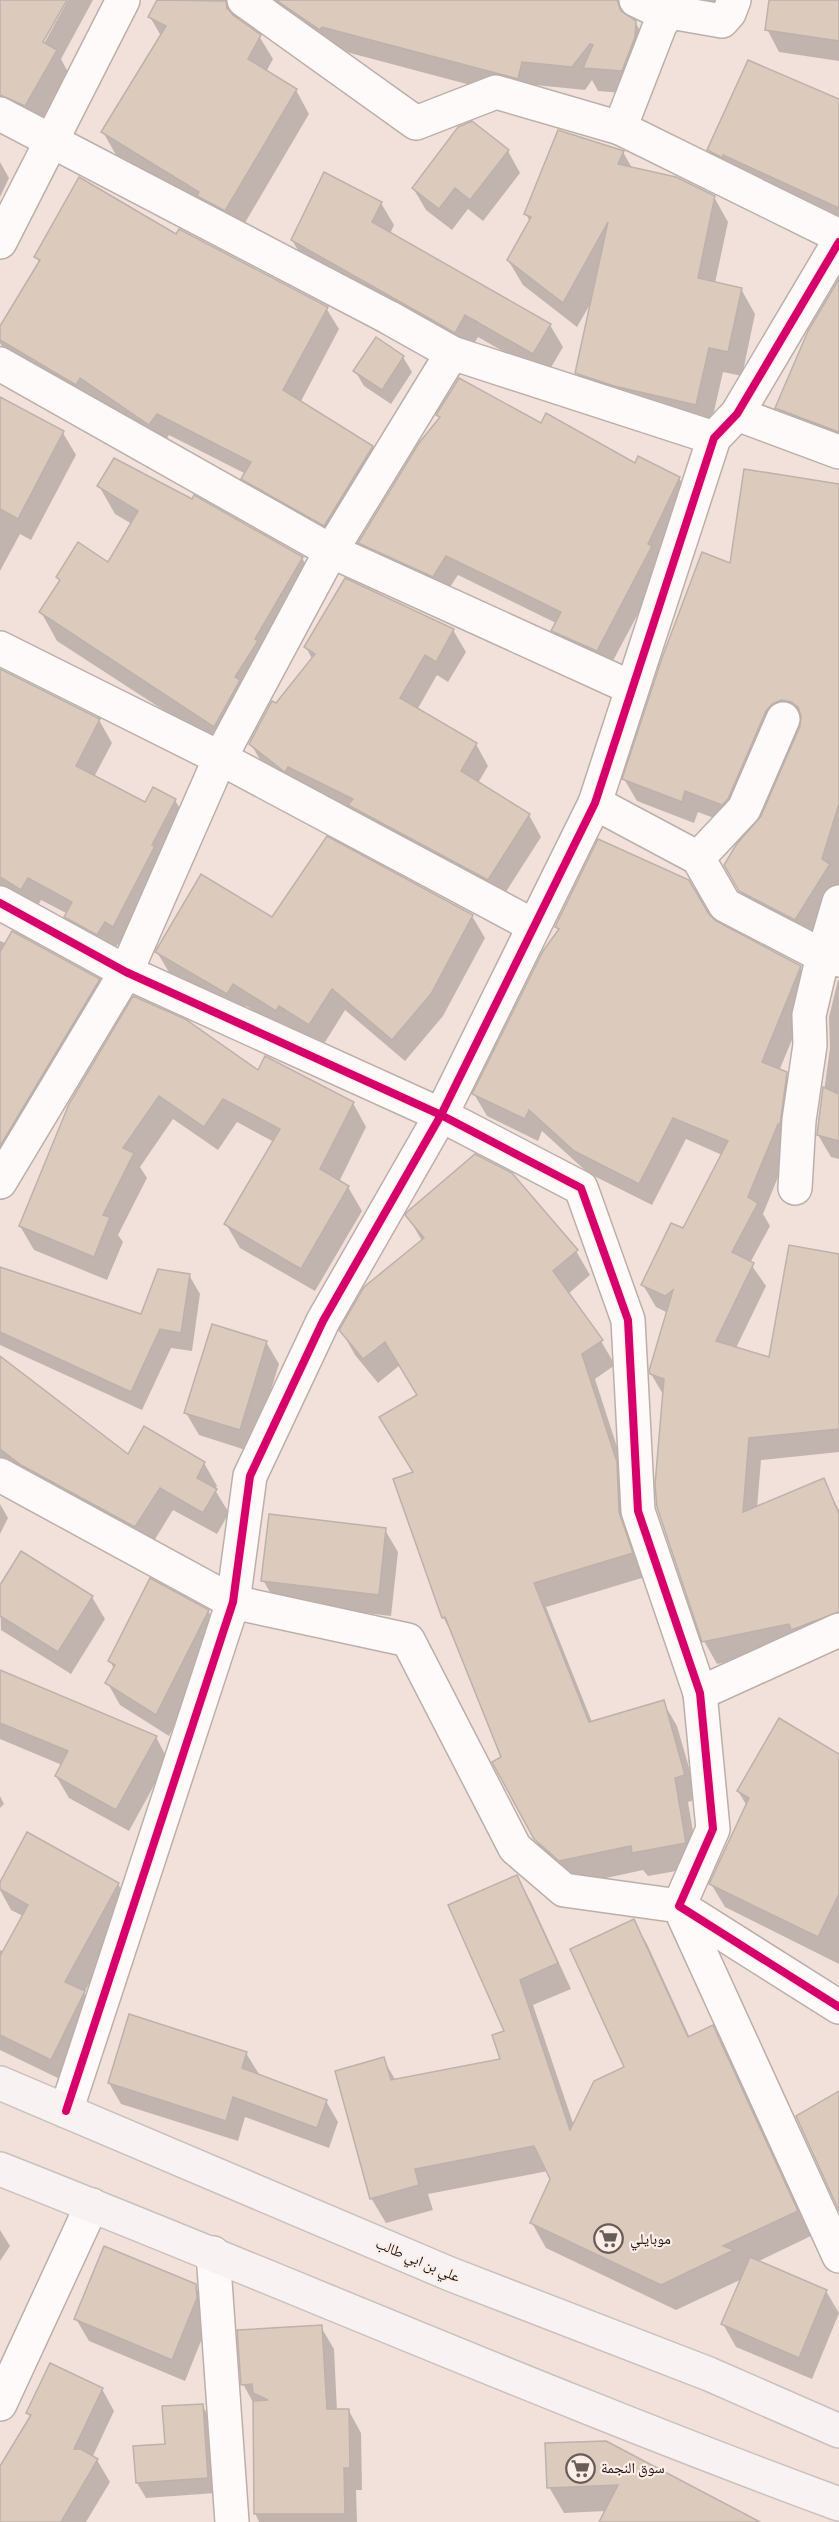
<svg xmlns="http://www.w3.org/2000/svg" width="839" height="2522" viewBox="0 0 839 2522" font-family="'Crimson Pro','Noto Naskh Arabic',serif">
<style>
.shadow{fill:#0003}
.building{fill:#dccabc;stroke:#bdb1ab;stroke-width:1.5}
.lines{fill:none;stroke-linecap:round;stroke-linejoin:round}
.minor-casing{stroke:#bcafaa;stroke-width:36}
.major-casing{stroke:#c9c1bd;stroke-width:36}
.minor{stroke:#fdfaf9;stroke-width:33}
.major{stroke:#f8f2f2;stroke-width:33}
.cycleway-casing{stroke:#fbeee9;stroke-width:11}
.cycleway{stroke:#d6006c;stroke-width:8}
.labels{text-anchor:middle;stroke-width:4.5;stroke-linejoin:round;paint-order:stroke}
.poi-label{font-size:15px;fill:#1f1410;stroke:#fbeee9;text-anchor:start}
.street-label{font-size:15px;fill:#1f1410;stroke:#fbeee9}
</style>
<rect width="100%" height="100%" fill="#f2e1da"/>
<g class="shadow">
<path d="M 0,0 L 64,0 L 39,48 L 41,49 L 68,0 L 93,0 L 61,59 L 70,76 L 39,129 L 0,122 Z"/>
<path d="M 159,0 L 619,0 L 618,13 L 635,22 L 649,46 L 635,94 L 598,91 L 592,80 L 585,90 L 535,85 L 531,101 L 335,49 L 241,13 L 238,21 L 259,36 L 273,59 L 266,72 L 296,90 L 309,114 L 239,233 L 116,155 L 103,132 L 161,36 L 150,17 Z"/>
<path d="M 670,0 L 742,0 L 739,7 Z"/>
<path d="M 771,0 L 839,0 L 839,61 L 779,52 L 767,29 Z"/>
<path d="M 839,100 L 839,228 L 724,178 L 708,150 Z"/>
<path d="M 508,151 L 520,173 L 483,221 L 468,209 L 452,230 L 426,210 L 413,188 Z"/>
<path d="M 623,152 L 632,168 L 714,197 L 728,222 L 715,283 L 741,289 L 755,314 L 742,376 L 723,372 L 710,429 L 591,398 L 577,373 L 592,301 L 577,327 L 523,285 L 508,260 L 530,222 L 526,214 Z"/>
<path d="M 0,162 L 9,178 L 0,197 Z"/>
<path d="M 381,203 L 394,225 L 390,234 L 550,325 L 563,347 L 546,376 L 478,337 L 468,354 L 305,262 L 292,240 Z"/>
<path d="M 177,236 L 326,308 L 339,329 L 300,403 L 372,447 L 384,469 L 337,547 L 255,500 L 243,479 L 246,474 L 169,435 L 162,446 L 8,358 L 0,343 L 0,329 L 40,264 L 36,257 Z"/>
<path d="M 839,282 L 839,449 L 789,430 L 777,408 Z"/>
<path d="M 403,357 L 412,372 L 391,404 L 364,386 L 355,371 Z"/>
<path d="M 0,399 L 63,433 L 76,455 L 31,540 L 20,534 L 0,571 Z"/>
<path d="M 438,415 L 541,425 L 635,465 L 679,478 L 691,498 L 663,567 L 608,670 L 564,650 L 553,630 L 556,623 L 458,575 L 444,596 L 371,562 L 360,543 L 440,419 Z"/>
<path d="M 99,486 L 302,558 L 318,586 L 231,754 L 57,641 L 41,612 L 60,582 L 57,577 L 109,564 L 132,524 L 115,514 Z"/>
<path d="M 839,486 L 839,891 L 808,941 L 753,913 L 725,865 L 762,817 L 802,723 L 795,722 L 735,826 L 698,812 L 694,823 L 637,801 L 624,779 L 731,565 Z"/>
<path d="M 345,580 L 453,630 L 466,652 L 448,682 L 437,675 L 417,710 L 476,744 L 488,766 L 478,783 L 529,815 L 541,837 L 500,901 L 263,765 L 251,744 L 276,705 L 312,659 L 306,647 Z"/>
<path d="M 0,671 L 99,720 L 112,743 L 94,777 L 145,804 L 175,800 L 188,823 L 126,948 L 118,944 L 110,956 L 79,939 L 66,917 L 68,914 L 41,900 L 35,911 L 0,892 Z"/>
<path d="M 708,915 L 715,922 L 800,967 L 813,989 L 779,1071 L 786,1074 L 799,1096 L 791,1145 L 763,1214 L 770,1226 L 750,1263 L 766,1286 L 736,1348 L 771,1359 L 839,1255 L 839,1452 L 761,1460 L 757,1508 L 823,1480 L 839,1510 L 839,1638 L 717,1664 L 704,1641 L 664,1396 L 651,1374 L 668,1313 L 656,1307 L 643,1285 L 684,1230 L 722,1155 L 686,1139 L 652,1205 L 588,1173 L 542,1131 L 538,1141 L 487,1116 L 474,1094 L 559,931 L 556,927 Z"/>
<path d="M 472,916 L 485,938 L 443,1016 L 405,1061 L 345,1010 L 322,1047 L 292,1028 L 289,1032 L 246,1006 L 240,1016 L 170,974 L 157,952 L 273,919 Z"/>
<path d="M 0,941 L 99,980 L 112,1003 L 0,1189 Z"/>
<path d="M 838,980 L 839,980 L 839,1159 L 831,1157 L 818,1135 L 830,1048 L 829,1017 Z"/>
<path d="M 259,1072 L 353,1103 L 366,1127 L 339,1182 L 348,1187 L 362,1211 L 315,1291 L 240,1248 L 226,1224 L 274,1142 L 237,1122 L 218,1150 L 173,1119 L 140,1167 L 147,1178 L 118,1235 L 123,1242 L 107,1280 L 34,1250 L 20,1226 L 70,1104 Z"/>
<path d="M 407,1215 L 576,1251 L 590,1275 L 568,1294 L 601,1341 L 615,1365 L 595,1379 L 630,1487 L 645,1577 L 546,1607 L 592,1722 L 663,1702 L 677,1726 L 698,1799 L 688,1802 L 699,1867 L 648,1876 L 643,1870 L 574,1885 L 549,1864 L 529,1829 L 455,1639 L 443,1617 L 415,1473 L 418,1395 L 400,1365 L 378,1383 L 355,1355 L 341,1330 L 422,1241 Z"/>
<path d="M 0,1269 L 142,1316 L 189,1275 L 200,1294 L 192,1351 L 171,1348 L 142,1410 L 0,1345 Z"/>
<path d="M 266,1342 L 279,1364 L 252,1452 L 199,1435 L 186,1413 Z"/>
<path d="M 0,1357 L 128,1456 L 204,1463 L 217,1486 L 215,1490 L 229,1513 L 217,1534 L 173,1510 L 149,1549 L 0,1485 Z"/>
<path d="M 0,1504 L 8,1518 L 0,1534 Z"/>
<path d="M 385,1530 L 398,1552 L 391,1616 L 276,1603 L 263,1580 Z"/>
<path d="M 0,1588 L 92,1597 L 105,1619 L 71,1674 L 1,1630 Z"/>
<path d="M 208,1611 L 221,1634 L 169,1736 L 120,1705 L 107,1682 L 114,1669 L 110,1661 Z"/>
<path d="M 0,1672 L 156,1737 L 168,1760 L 129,1831 L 69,1798 L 56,1776 L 62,1765 L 0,1739 Z"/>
<path d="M 839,1756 L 839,1964 L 725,1907 L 711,1884 L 747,1806 L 738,1791 Z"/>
<path d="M 0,1796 L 4,1804 L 0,1808 Z"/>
<path d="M 28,1834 L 118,1884 L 131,1907 L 84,1993 L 96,2015 L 64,2081 L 0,2050 L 0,1950 L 4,1952 L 23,1916 L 11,1910 L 0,1890 L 0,1885 Z"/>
<path d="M 517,1877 L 531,1902 L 571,1989 L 533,2005 L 574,2126 L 626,2068 L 634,1921 L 648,1946 L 690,2038 L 712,2027 L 727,2052 L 811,2236 L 757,2262 L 826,2291 L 839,2313 L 812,2379 L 736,2347 L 723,2324 L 742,2279 L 676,2310 L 546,2248 L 532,2223 L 552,2179 L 548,2171 L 428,2194 L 433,2210 L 386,2223 L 371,2198 L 383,2059 L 396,2081 L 502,2060 Z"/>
<path d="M 246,2053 L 259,2074 L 326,2101 L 338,2122 L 329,2148 L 245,2117 L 238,2141 L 121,2104 L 109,2083 Z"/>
<path d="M 0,2230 L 10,2246 L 0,2261 Z"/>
<path d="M 195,2286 L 208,2308 L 209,2321 L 185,2381 L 89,2341 L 76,2319 Z"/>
<path d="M 321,2327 L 334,2349 L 337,2411 L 349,2411 L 361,2433 L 362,2490 L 356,2490 L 357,2522 L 259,2522 L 255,2513 L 254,2404 L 243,2384 Z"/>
<path d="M 102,2389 L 114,2411 L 92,2458 L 97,2460 L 110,2482 L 86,2522 L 0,2522 L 0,2469 L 31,2418 L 28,2413 Z"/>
<path d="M 202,2405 L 211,2420 L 216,2493 L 146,2498 L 137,2483 Z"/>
<path d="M 547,2445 L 752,2522 L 601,2522 L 606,2511 L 564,2513 L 549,2487 Z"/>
</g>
<g class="building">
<path d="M 0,0 L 67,0 L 43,42 L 57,50 L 25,106 L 0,95 Z"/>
<path d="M 157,0 L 226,1 L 227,8 L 233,15 L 261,35 L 248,59 L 297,89 L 225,211 L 197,196 L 199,192 L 101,132 L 166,26 L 148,17 Z"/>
<path d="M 276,0 L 617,0 L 621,11 L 636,21 L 635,37 L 622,71 L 583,68 L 593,45 L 590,44 L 572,67 L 522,62 L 518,79 L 322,27 L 320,30 Z"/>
<path d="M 769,0 L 839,0 L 839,41 L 765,30 Z"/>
<path d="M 748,60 L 839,99 L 839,208 L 723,155 L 723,158 L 707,150 Z"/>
<path d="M 472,121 L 509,150 L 470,200 L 455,188 L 439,209 L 412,188 L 458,127 Z"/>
<path d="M 558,130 L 624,151 L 618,164 L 676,177 L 715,196 L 698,278 L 742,288 L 728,352 L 709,348 L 696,405 L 614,386 L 575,373 L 608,222 L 563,303 L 507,260 L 531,217 L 524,214 Z"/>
<path d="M 324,172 L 382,202 L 372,222 L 551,324 L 533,354 L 465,315 L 455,333 L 291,240 Z"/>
<path d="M 79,177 L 176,234 L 179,229 L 328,307 L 283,390 L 373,446 L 324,526 L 241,479 L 251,462 L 157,414 L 149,425 L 80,378 L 76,385 L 0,340 L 0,326 L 40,260 L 34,257 Z"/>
<path d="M 839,279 L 839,432 L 775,408 L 808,331 Z"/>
<path d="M 376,337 L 404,356 L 382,390 L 353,371 Z"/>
<path d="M 459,378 L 541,423 L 546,413 L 635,463 L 638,456 L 680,477 L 648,544 L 652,546 L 597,651 L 551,631 L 561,612 L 446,556 L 433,577 L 358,543 L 419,443 L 440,417 L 436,415 Z"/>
<path d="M 0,397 L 64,431 L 18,519 L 0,509 Z"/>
<path d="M 114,458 L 192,499 L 194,495 L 303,557 L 255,639 L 258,641 L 235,677 L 240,680 L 214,727 L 39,612 L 60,580 L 56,577 L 78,542 L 108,562 L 138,511 L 97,486 Z"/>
<path d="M 744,469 L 839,484 L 839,804 L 822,859 L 830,864 L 795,920 L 739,891 L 724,865 L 736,845 L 761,816 L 800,726 L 801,716 L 798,707 L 791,702 L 781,700 L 772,704 L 766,711 L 728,799 L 722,805 L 685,791 L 682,802 L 622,779 L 662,658 L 702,552 L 730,563 Z"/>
<path d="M 345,578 L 454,629 L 436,662 L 425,655 L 400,698 L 477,743 L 461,771 L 530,814 L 488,880 L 348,805 L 353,799 L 288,767 L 285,772 L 282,770 L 249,744 L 272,701 L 276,703 L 315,654 L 304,647 Z"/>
<path d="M 0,669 L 100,719 L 76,766 L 145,802 L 153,787 L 176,799 L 152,845 L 155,846 L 113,927 L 105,922 L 97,935 L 64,917 L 72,902 L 28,878 L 21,890 L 0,877 Z"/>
<path d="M 327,836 L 473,915 L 431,994 L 392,1040 L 332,989 L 309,1025 L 279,1006 L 276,1011 L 233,984 L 227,994 L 155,952 L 201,874 L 272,917 Z"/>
<path d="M 598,839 L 689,880 L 709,914 L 716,921 L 801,966 L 762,1062 L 787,1072 L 780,1125 L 778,1124 L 748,1197 L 758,1203 L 732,1252 L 754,1263 L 716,1341 L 769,1357 L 789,1245 L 839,1254 L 839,1429 L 749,1438 L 743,1512 L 824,1478 L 839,1514 L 839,1612 L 791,1630 L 789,1624 L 702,1642 L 657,1507 L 655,1485 L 664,1379 L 650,1374 L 649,1371 L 673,1290 L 665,1296 L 641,1285 L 671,1223 L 683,1228 L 728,1141 L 673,1118 L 639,1184 L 574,1151 L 529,1110 L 525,1119 L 472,1094 L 543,951 L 559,929 L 555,927 Z"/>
<path d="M 12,931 L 100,979 L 0,1146 L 0,952 Z"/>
<path d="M 133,996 L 185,1019 L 258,1070 L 265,1056 L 354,1102 L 320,1169 L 349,1186 L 301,1269 L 224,1224 L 280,1129 L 223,1099 L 204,1127 L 159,1096 L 123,1148 L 134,1153 L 103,1215 L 110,1217 L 94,1257 L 19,1226 L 69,1104 Z"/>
<path d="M 823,1087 L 839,1094 L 839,1141 L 817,1135 Z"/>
<path d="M 475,1154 L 512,1173 L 578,1250 L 553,1271 L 603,1340 L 582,1354 L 617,1462 L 619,1512 L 633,1553 L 534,1583 L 589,1722 L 664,1700 L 685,1775 L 675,1778 L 686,1843 L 632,1853 L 631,1846 L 559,1861 L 534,1839 L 492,1762 L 501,1757 L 445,1617 L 442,1618 L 393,1479 L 413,1472 L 379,1417 L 417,1395 L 385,1342 L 363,1359 L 339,1330 L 364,1287 L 424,1238 L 405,1215 L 407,1212 Z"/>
<path d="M 0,1267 L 141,1314 L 158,1269 L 190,1274 L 181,1333 L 160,1329 L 131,1392 L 0,1332 Z"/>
<path d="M 212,1324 L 267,1341 L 240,1430 L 184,1413 Z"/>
<path d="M 0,1356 L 128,1454 L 144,1426 L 205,1462 L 197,1478 L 217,1489 L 203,1513 L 160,1488 L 135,1527 L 21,1465 L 0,1449 Z"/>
<path d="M 269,1514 L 386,1528 L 379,1595 L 261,1581 Z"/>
<path d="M 21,1551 L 93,1596 L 58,1652 L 0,1616 L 0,1585 Z"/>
<path d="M 150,1578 L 209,1610 L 156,1715 L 105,1683 L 115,1665 L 108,1661 Z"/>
<path d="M 0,1670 L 157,1736 L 116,1810 L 55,1776 L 68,1751 L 0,1723 Z"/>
<path d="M 779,1718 L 839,1754 L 839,1894 L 818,1937 L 709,1884 L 749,1798 L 737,1791 Z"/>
<path d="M 27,1832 L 119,1883 L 65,1982 L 85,1991 L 51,2060 L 0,2035 L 0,1956 L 28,1905 L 0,1889 L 0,1882 Z"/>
<path d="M 517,1875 L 558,1963 L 520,1980 L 570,2130 L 594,2081 L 624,2067 L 570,1949 L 634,1919 L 688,2037 L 713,2025 L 798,2211 L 723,2246 L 734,2250 L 661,2285 L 530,2223 L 550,2179 L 534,2146 L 415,2169 L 419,2185 L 370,2199 L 335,2071 L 384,2057 L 391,2080 L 500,2059 L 492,2035 L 504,2031 L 448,1905 Z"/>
<path d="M 129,2014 L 247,2052 L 242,2068 L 327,2100 L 317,2128 L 233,2097 L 226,2121 L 108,2083 Z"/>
<path d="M 839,2091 L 839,2211 L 796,2116 Z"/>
<path d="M 104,2246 L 196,2284 L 197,2298 L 172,2360 L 74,2319 Z"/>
<path d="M 750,2257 L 827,2290 L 799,2358 L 721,2324 Z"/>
<path d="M 322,2325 L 327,2409 L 349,2409 L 350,2468 L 344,2468 L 345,2514 L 254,2514 L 253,2401 L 268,2400 L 253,2393 L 252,2384 L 241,2385 L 237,2330 Z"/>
<path d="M 50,2363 L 103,2388 L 74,2449 L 81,2449 L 98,2459 L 61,2522 L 0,2522 L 0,2466 L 31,2415 L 26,2413 Z"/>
<path d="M 203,2404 L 208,2478 L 136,2483 L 133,2446 L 165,2444 L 162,2406 Z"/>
<path d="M 606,2441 L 760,2522 L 599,2522 L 618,2485 L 547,2488 L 545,2443 Z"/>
</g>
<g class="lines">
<defs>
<g id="minor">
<path d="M 244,0 L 416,123 L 496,92 L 620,128 L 660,25 L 667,15 L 676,13 L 722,21 L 729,13 L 734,0"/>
<path d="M 636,0 L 667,15"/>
<path d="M 0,114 L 388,317 L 452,353 L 714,438"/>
<path d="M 620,128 L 839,236"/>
<path d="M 0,242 L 123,0"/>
<path d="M 0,364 L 331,551 L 632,688"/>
<path d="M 737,414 L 839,452"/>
<path d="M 0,648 L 220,758 L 534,926"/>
<path d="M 595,803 L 698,858 L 725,905 L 823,956 L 839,960"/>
<path d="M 698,858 L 744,809 L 783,719"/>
<path d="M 0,903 L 126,972 L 441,1115 L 581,1188 L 628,1320 L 638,1511 L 700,1693 L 713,1829 L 679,1906 L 839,2007"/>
<path d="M 0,1182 L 126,972 L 220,758 L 331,551 L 452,353"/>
<path d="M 795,1188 L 799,1120 L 810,1045 L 809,1015 L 823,956 L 839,902"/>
<path d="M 0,1475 L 233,1602 L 408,1640 L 515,1848 L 564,1890 L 679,1906 L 839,2256"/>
<path d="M 700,1693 L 839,1630"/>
<path d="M 66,2111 L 233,1602 L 250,1476 L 323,1321 L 441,1115 L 595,803 L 714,438 L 737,414 L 839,242"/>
<path d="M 213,2253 L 232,2522"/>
<path d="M 0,2404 L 92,2205"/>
</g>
<g id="major">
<path d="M 0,2083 L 450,2274 L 709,2374 L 839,2431"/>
<path d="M 0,2169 C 280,2279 556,2400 839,2504"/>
</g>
</defs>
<use href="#minor" class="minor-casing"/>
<use href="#major" class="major-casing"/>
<use href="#minor" class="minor"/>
<use href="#major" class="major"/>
<defs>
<g id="cycleway">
<path d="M 0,903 L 126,972 L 441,1115 L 581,1188 L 628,1320 L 638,1511 L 700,1693 L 713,1829 L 679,1906 L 839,2007"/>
<path d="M 66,2111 L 233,1602 L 250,1476 L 323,1321 L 441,1115 L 595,803 L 714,438 L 737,414 L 839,242"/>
</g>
</defs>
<use href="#cycleway" class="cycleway-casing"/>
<use href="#cycleway" class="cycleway"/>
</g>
<defs>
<symbol id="supermarket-ring" viewBox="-11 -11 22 22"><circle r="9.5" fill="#fbeee9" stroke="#695c57" stroke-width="1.5"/><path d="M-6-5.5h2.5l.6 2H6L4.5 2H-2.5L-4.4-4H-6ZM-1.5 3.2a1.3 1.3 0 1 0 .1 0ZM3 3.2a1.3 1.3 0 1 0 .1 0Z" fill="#695c57"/></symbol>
</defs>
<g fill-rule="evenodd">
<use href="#supermarket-ring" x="592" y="2222" width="33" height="33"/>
<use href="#supermarket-ring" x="564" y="2452" width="33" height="33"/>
</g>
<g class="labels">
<g class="poi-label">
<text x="630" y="2244">موبايلي</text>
<text x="601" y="2473">سوق النجمة</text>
</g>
<g class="street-label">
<text transform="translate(418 2260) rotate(23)" y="5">علي بن ابي طالب</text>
</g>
</g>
</svg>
